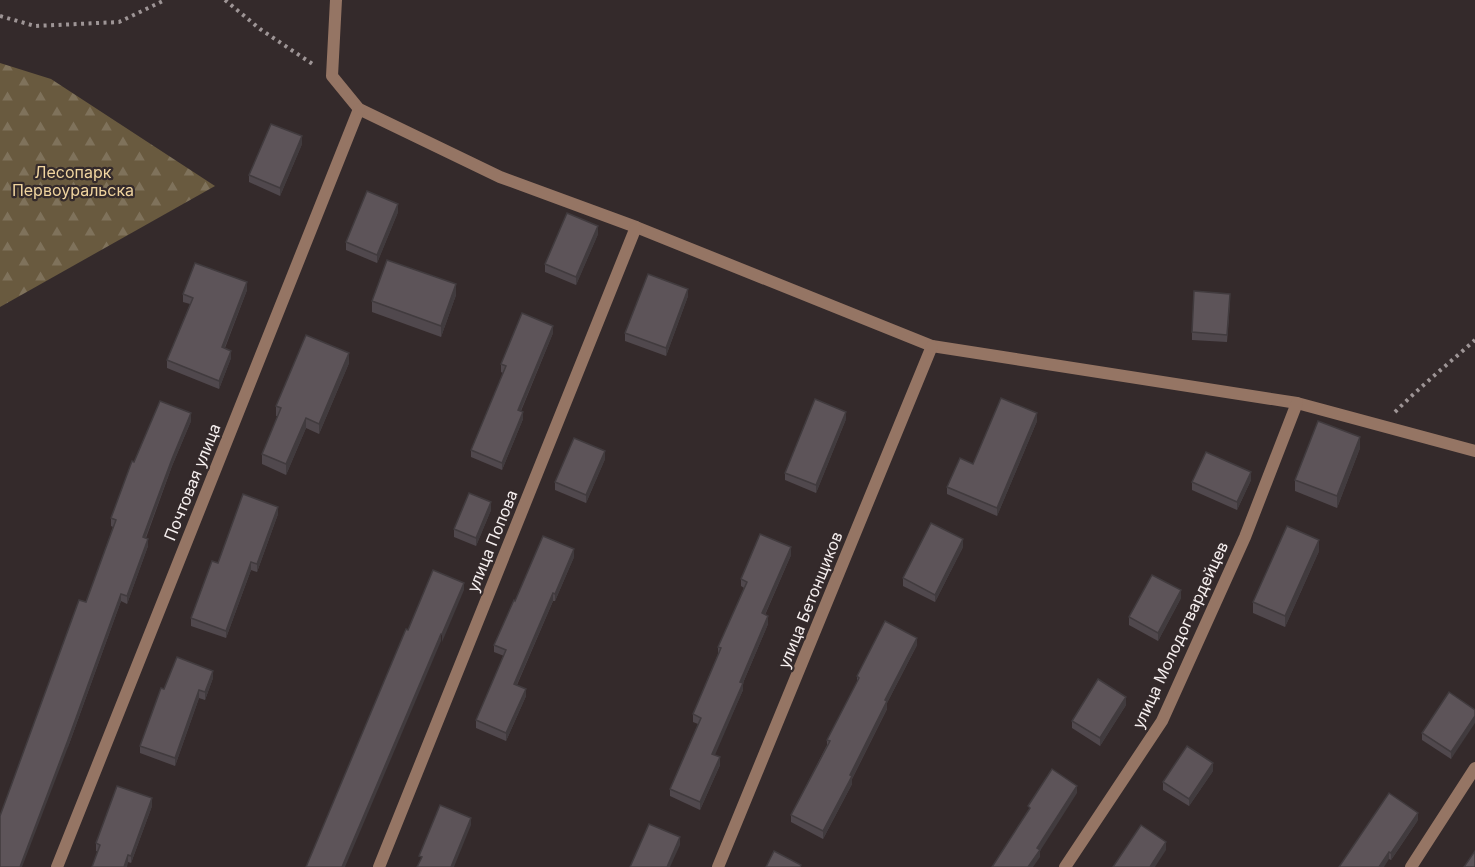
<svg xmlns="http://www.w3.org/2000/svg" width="1475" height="867" viewBox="0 0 1475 867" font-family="Inter,sans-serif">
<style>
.forest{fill:url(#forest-firs)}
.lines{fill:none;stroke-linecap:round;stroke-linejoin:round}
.path{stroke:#9e9596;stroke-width:4;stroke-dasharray:3 4.5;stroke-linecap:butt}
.minor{stroke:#957564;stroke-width:12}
.wall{fill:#50484d}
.shaded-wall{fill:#413b3e}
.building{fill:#5d5459;stroke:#413b3e;stroke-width:1.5}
.labels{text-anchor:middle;stroke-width:4.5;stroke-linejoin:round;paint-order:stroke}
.park-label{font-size:16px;fill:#f0d49f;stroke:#342a2b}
.street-label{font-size:16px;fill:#f6efef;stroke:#342a2b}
</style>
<defs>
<pattern id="forest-firs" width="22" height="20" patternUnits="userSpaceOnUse" patternTransform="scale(1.5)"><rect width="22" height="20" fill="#695a3f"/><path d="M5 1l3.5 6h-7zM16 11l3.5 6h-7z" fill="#7f725b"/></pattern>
</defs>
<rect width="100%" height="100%" fill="#342a2b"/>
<path class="forest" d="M 0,63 L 51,79 L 215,186 L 0,307 Z"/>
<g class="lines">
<g class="path">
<path d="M 225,0 L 260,29 L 314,65"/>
<path d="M 0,16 L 35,26 L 119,22 L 165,0"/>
<path d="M 1395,412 C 1421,386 1448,364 1475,340"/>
</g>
<g class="minor">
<path d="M 336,0 L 332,76 L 359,109 L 500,177 L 636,227 L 932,346 L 1297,403 L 1475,451"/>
<path d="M 57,867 L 359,109"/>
<path d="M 379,867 L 636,227"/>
<path d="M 718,867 L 932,346"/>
<path d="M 1065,867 L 1162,721 L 1245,537 L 1297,403"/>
<path d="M 1411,867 L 1475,768"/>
</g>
</g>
<g class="wall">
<path d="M 302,144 L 280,196 L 249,182 L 249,175 Z"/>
<path d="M 398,212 L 377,263 L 346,250 L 346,242 Z"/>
<path d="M 598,234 L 576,285 L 545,272 L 545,264 Z"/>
<path d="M 247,290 L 225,348 L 231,358 L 219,389 L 167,368 L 167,360 L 190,304 L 183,302 L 183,294 Z"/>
<path d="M 456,295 L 441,337 L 372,312 L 372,301 Z"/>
<path d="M 688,296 L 666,356 L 625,341 L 625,333 Z"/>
<path d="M 1230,301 L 1227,342 L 1192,340 L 1192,332 Z"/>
<path d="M 553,333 L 521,411 L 523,419 L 502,470 L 471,457 L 471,450 L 503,373 L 501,372 L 501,364 Z"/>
<path d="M 349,363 L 319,434 L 306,428 L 286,475 L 262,464 L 262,454 L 278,416 L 276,416 L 276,406 Z"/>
<path d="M 846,419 L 816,493 L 785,480 L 785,473 Z"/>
<path d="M 191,421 L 172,466 L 146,538 L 148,546 L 127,604 L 121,601 L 68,747 L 86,602 L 113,527 L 111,526 L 111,518 L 134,462 Z"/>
<path d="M 1037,421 L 997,516 L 947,494 L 947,487 Z"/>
<path d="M 1360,448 L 1337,508 L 1295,491 L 1295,480 Z"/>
<path d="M 605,459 L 586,503 L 555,490 L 555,482 Z"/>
<path d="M 1251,480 L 1237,510 L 1192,490 L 1192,482 Z"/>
<path d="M 491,510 L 476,546 L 454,537 L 454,529 Z"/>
<path d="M 278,514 L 257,572 L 251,570 L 226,638 L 191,626 L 191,618 L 218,563 Z"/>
<path d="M 963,547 L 935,602 L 903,586 L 903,578 Z"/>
<path d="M 1319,551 L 1285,627 L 1253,613 L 1253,602 Z"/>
<path d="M 791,555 L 765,615 L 768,624 L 743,683 L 743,690 L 714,755 L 720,765 L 700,810 L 670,796 L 670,789 L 698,724 L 693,722 L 693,714 L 718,654 L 718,647 L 744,588 L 741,586 L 741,579 Z"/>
<path d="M 574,557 L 555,601 L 553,601 L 517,685 L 526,696 L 506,741 L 476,728 L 476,720 L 504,656 L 494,652 L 494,645 L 515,601 Z"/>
<path d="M 1181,598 L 1158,641 L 1129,625 L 1129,617 Z"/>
<path d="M 917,645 L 887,703 L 887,709 L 852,779 L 852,784 L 823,839 L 791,822 L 791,815 L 827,745 L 827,740 L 857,682 L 857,676 Z"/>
<path d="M 213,678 L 205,700 L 199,698 L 175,766 L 140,753 L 140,746 L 164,689 Z"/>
<path d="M 1126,705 L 1100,746 L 1072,728 L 1072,721 Z"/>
<path d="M 1475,710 L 1451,759 L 1422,740 L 1422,733 Z"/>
<path d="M 1213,771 L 1189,806 L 1163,790 L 1163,782 Z"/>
<path d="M 152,806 L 131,863 L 96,851 L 96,843 Z"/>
<path d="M 1418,820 L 1391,860 L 1389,859 L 1339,867 Z"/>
</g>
<g class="shaded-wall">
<path d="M 302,136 L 302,144 L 280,196 L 280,188 Z"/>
<path d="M 398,204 L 398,212 L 377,263 L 377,255 Z"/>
<path d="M 598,226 L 598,234 L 576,285 L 576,277 Z"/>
<path d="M 247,282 L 247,290 L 222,354 L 222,347 Z"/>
<path d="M 456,284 L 456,295 L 441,337 L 441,326 Z"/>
<path d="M 688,289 L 688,296 L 666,356 L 666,348 Z"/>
<path d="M 553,326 L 553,333 L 518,417 L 518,410 Z"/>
<path d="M 231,351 L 231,358 L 219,389 L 219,381 Z"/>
<path d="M 349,353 L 349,363 L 319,434 L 319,424 Z"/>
<path d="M 523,412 L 523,419 L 502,470 L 502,463 Z"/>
<path d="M 846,412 L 846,419 L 816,493 L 816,485 Z"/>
<path d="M 191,413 L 191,421 L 172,466 L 143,544 L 143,537 L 172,459 Z"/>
<path d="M 1037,413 L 1037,421 L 997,516 L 997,508 Z"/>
<path d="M 306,418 L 306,428 L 286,475 L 286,464 Z"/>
<path d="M 1360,437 L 1360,448 L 1337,508 L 1337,496 Z"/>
<path d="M 605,451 L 605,459 L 586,503 L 586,495 Z"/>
<path d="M 1251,472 L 1251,480 L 1237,510 L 1237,502 Z"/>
<path d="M 491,502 L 491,510 L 476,546 L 476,538 Z"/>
<path d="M 278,507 L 278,514 L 257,572 L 257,564 Z"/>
<path d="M 148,539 L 148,546 L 127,604 L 127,596 Z"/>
<path d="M 963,539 L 963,547 L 935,602 L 935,595 Z"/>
<path d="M 1319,540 L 1319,551 L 1285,627 L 1285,616 Z"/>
<path d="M 791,547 L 791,555 L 762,621 L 762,613 Z"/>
<path d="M 574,549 L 574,557 L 555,601 L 555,594 Z"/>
<path d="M 251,562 L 251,570 L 226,638 L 226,631 Z"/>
<path d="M 464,583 L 464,590 L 442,642 L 442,634 Z"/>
<path d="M 1181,590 L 1181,598 L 1158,641 L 1158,633 Z"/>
<path d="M 553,593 L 553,601 L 514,691 L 514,684 Z"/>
<path d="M 121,594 L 121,601 L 68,747 L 22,867 L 20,867 Z"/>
<path d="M 768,616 L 768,624 L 743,683 L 743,690 L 712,762 L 712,754 L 740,682 Z"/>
<path d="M 441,634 L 441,641 L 345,867 L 342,867 Z"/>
<path d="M 917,638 L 917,645 L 887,703 L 887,709 L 852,779 L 852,784 L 823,839 L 823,831 L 885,700 Z"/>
<path d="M 213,671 L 213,678 L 205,700 L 205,692 Z"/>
<path d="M 526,689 L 526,696 L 506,741 L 506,733 Z"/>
<path d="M 199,690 L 199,698 L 175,766 L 175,758 Z"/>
<path d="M 1126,697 L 1126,705 L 1100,746 L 1100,738 Z"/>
<path d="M 1475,716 L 1475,723 L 1451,759 L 1451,752 Z"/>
<path d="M 720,757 L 720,765 L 700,810 L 700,802 Z"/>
<path d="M 1213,763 L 1213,771 L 1189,806 L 1189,799 Z"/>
<path d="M 1077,786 L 1077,793 L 1040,851 L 1040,857 L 1033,867 L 1028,867 L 1037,848 Z"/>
<path d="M 152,798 L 152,806 L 131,863 L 131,856 Z"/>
<path d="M 1418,813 L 1418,820 L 1391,860 L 1391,853 Z"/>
<path d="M 471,818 L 471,825 L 454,867 L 451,867 Z"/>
<path d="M 680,837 L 680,845 L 670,867 L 667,867 Z"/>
<path d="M 1166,842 L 1166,850 L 1155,867 L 1150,867 Z"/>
<path d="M 1389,852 L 1389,859 L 1384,867 L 1379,867 Z"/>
<path d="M 128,855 L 128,863 L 127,867 L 124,867 Z"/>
</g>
<g class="building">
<path d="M 271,124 L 302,136 L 280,188 L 249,175 Z"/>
<path d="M 367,191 L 398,204 L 377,255 L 346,242 Z"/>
<path d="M 567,213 L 598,226 L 576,277 L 545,264 Z"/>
<path d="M 387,260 L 456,284 L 441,326 L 372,301 Z"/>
<path d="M 195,263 L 247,282 L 222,347 L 231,351 L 219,381 L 167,360 L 193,298 L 183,294 Z"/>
<path d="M 648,274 L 688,289 L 666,348 L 625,333 Z"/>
<path d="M 1194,291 L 1230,294 L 1227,335 L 1192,332 Z"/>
<path d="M 522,313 L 553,326 L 518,410 L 523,412 L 502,463 L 471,450 L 506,366 L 501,364 Z"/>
<path d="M 306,335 L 349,353 L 319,424 L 306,418 L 286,464 L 262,454 L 281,408 L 276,406 Z"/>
<path d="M 1001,398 L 1037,413 L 997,508 L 947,487 L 960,458 L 973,464 Z"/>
<path d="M 815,399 L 846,412 L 816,485 L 785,473 Z"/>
<path d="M 160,401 L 191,413 L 172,459 L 143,537 L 148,539 L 127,596 L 121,594 L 68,740 L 20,867 L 0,867 L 0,816 L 79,600 L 86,602 L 116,520 L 111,518 L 132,461 L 134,462 Z"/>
<path d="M 1318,421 L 1360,437 L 1337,496 L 1295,480 Z"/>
<path d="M 574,438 L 605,451 L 586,495 L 555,482 Z"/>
<path d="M 1206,452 L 1251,472 L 1237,502 L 1192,482 Z"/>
<path d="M 469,493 L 491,502 L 476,538 L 454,529 Z"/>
<path d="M 243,494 L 278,507 L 257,564 L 251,562 L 226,631 L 191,618 L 212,561 L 218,563 Z"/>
<path d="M 931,523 L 963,539 L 935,595 L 903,578 Z"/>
<path d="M 1287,526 L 1319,540 L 1285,616 L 1253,602 Z"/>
<path d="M 760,534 L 791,547 L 762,613 L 768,616 L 740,682 L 743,683 L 712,754 L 720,757 L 700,802 L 670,789 L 701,718 L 693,714 L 721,648 L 718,647 L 747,582 L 741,579 Z"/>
<path d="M 543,536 L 574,549 L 555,594 L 553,593 L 514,684 L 526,689 L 506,733 L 476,720 L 506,650 L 494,645 L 514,600 L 515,601 Z"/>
<path d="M 433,570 L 464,583 L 442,634 L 441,634 L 342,867 L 306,867 L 406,629 L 408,630 Z"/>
<path d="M 1152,575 L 1181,590 L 1158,633 L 1129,617 Z"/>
<path d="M 885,621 L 917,638 L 885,700 L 887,701 L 850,775 L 852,776 L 823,831 L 791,815 L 830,741 L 827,740 L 859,678 L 857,676 Z"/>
<path d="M 177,657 L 213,671 L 205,692 L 199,690 L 175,758 L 140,746 L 161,688 L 164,689 Z"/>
<path d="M 1098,679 L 1126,697 L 1100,738 L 1072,721 Z"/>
<path d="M 1449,692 L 1475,710 L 1475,716 L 1451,752 L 1422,733 Z"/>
<path d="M 1187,746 L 1213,763 L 1189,799 L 1163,782 Z"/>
<path d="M 1052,769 L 1077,786 L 1037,848 L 1040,850 L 1028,867 L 992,867 L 1030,808 L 1028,806 Z"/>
<path d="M 117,786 L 152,798 L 131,856 L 128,855 L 124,867 L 92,867 L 100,845 L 96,843 Z"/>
<path d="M 1389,793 L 1418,813 L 1391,853 L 1389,852 L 1379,867 L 1339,867 Z"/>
<path d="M 440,805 L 471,818 L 451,867 L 417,867 L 422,857 L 419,856 Z"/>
<path d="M 649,824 L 680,837 L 667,867 L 630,867 Z"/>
<path d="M 1141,825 L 1166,842 L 1150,867 L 1113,867 Z"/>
<path d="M 774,851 L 801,865 L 800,867 L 766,867 Z"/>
<path d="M 1475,851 L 1475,867 L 1464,867 Z"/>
</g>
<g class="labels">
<g class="park-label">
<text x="73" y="178">Лесопарк<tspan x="73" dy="18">Первоуральска</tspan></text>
</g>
<g class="street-label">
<text transform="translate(192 482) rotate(-68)" y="6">Почтовая улица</text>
<text transform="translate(492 541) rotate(-68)" y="6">улица Попова</text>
<text transform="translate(810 600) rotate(-68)" y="6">улица Бетонщиков</text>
<text transform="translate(1180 635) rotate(-65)" y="6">улица Молодогвардейцев</text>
</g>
</g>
</svg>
